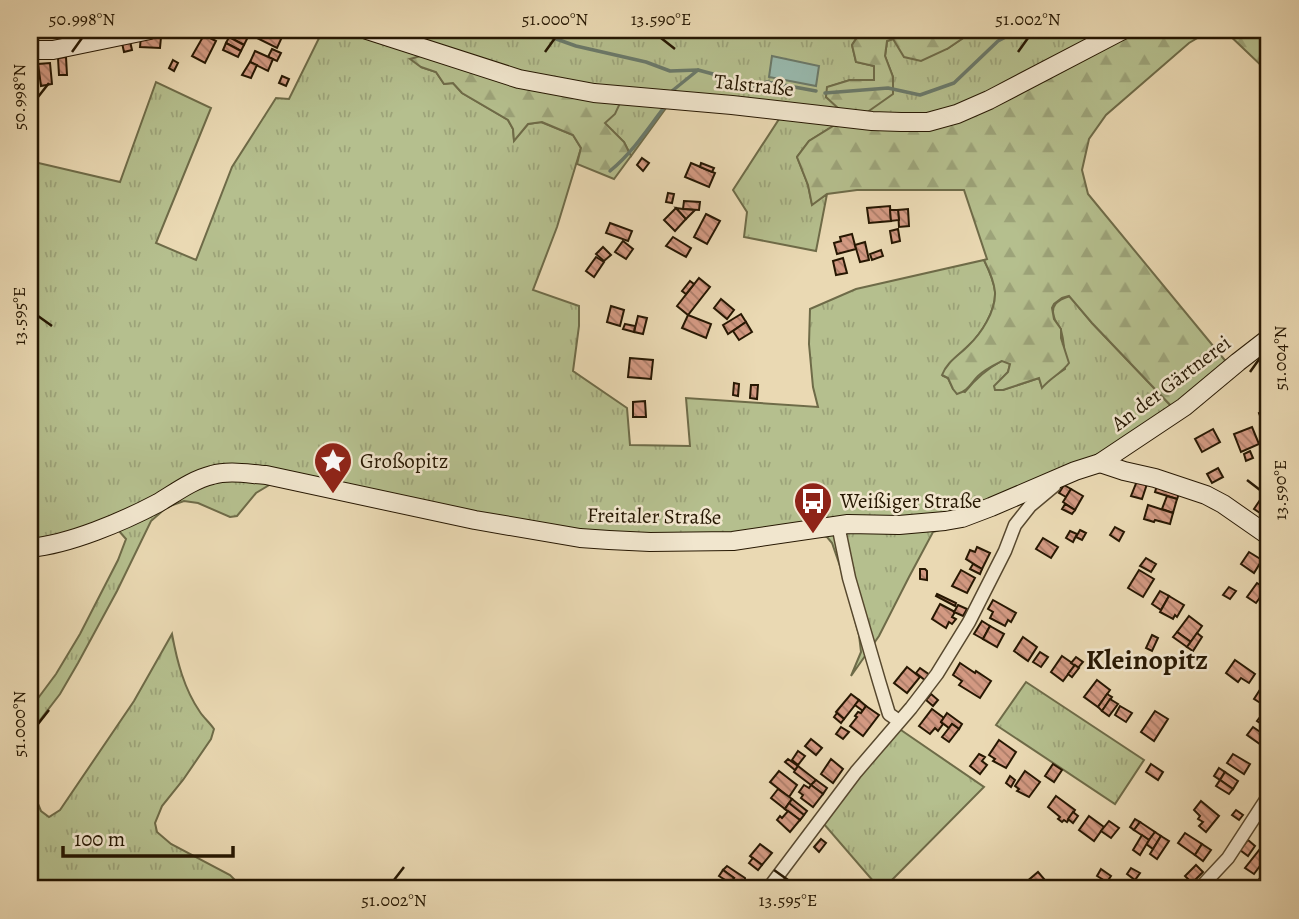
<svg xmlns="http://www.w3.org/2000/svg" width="1299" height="919" viewBox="0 0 1299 919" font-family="Alegreya,serif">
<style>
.grass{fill:url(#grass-tufts);stroke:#6e6b48;stroke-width:2}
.forest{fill:url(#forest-firs);stroke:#6e6b48;stroke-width:2}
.water{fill:#98baaf;stroke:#6a796a;stroke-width:2}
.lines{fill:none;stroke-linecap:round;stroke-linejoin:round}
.stream{stroke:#6a796a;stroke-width:3.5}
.building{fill:url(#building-back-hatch);stroke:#261702;stroke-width:2}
.street-casing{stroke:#57482e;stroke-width:15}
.secondary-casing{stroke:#261702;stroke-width:20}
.street{stroke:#f1e6ce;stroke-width:12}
.secondary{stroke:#f1e6ce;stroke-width:18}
.ticks{fill:none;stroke:#261702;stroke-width:2.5}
.labels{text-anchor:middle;stroke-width:5;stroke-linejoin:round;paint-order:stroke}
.street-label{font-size:21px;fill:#261702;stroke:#f1e6ce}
.poi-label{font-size:21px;fill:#261702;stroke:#f1e6ce;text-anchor:start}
.district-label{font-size:28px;font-weight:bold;fill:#261702;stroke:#f1e6ce}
.neatline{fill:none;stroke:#261702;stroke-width:2.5}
.ticks-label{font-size:18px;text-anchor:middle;fill:#261702}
</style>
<defs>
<pattern id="grass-tufts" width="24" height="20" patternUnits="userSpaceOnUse" patternTransform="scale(1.75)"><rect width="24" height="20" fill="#b5bf8e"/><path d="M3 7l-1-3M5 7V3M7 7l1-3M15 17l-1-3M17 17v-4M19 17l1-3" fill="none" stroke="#9ca379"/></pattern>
<pattern id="forest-firs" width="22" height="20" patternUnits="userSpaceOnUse" patternTransform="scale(1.75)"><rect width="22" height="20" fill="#b5bf8e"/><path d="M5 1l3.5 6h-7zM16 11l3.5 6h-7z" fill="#9ca379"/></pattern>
<pattern id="building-back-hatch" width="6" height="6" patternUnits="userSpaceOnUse" patternTransform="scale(1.75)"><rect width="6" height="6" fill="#d39982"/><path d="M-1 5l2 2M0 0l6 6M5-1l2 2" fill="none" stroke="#ab7c68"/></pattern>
</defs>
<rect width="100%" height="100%" fill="#ead9b3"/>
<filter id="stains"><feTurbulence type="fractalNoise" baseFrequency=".00286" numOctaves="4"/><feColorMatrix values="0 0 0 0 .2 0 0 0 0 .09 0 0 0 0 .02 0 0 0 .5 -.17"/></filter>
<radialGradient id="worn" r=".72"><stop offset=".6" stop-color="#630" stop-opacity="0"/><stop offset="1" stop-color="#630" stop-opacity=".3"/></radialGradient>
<g class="grass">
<path d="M 323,30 L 862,30 L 852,45 L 856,62 L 874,66 L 874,81 L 850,80 L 828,87 L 826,97 L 893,77 L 885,56 L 887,41 L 893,39 L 947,49 L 975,30 L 1140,30 L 988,109 L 838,123 L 809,141 L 797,157 L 808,185 L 812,204 L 827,194 L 816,251 L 744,237 L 747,212 L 733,190 L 781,116 L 669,104 L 631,156 L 624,142 L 604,123 L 421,67 L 436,72 L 444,84 L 453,83 L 462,93 L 508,120 L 513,129 L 514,140 L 528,124 L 541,122 L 573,135 L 581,148 L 557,227 L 533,290 L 579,306 L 579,326 L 573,371 L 627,408 L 630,445 L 690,446 L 686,398 L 818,407 L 813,387 L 809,344 L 810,309 L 856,289 L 984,260 C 989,270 994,281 995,292 C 996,311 981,334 968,346 C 959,356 947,362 943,376 L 948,378 L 953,389 L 965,392 C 976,378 987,369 1003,360 L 1010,364 L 1008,372 L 995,386 L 1003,390 L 1039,378 L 1042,387 L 1050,379 L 1065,369 C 1065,357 1064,341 1061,330 C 1060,327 1056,322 1055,320 C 1049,306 1057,300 1070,296 L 1092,323 L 1175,410 L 1083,475 L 988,515 L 933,532 L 909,577 L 879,636 L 851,676 L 861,652 L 859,635 L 841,569 L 832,543 L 827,537 L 820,535 L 631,550 L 271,484 L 256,493 L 237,516 L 230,517 L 198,503 L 184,501 L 167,507 L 151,521 L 117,591 L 78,663 L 60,694 L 30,733 L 30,709 L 56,674 L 80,634 L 118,560 L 126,539 L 119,531 L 30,555 L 30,161 L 120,182 L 156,82 L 211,108 L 156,243 L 196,260 L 232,167 L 276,98 L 289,99 Z"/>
<path d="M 172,634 C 177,661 184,689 200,712 C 204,718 210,723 214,729 L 211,739 L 183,780 L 162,806 L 155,823 L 157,832 L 171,844 L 230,875 L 238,883 L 233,889 L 30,889 L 30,853 L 36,833 L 33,818 L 30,809 L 30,785 L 41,811 L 49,817 L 60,810 L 134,701 Z"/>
<path d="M 1026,682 L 1144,760 L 1115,804 L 996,725 Z"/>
<path d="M 898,728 L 984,787 L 883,889 L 880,889 L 823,823 Z"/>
</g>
<g class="forest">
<path d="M 862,30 L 975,30 L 947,49 L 921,61 L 904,57 L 893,39 L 887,41 L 885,56 L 893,77 L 893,94 L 866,113 L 839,109 L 826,97 L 827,87 L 850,80 L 874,80 L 874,66 L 856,62 L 852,45 Z"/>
<path d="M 1140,30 L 1211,30 L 1189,43 L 1106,115 L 1089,139 L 1082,170 L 1088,194 L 1228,364 L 1175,410 L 1092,323 L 1069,296 L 1062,298 L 1054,304 L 1052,308 L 1054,319 L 1061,329 L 1061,338 L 1069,363 C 1062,373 1050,378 1042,388 L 1039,378 L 1003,390 L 995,390 L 994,386 L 1008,372 L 1010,364 L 1002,361 C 994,365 985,369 978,376 C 970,384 968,391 957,394 L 953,389 L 948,378 L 942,375 C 947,362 958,356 968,346 C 981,334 996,311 995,292 C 994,281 989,270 984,260 L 987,259 L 964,190 L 857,190 L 827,194 L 812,205 L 808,185 L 797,157 L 809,141 L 838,123 L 896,129 L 1035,83 Z"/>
<path d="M 1221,30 L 1269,30 L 1269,73 L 1225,31 Z"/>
<path d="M 424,55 L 621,101 L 615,114 L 605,123 L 624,142 L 631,156 L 614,179 L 577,164 L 581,148 L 573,135 L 542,122 L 528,124 L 514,141 L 513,129 L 508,120 L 462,93 L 453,83 L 444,84 L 436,72 L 421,67 L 410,59 Z"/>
</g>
<path class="water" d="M 772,56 L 819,66 L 816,86 L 769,77 Z"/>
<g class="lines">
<g class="stream">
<path d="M 531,30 L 576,46 L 646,62 L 670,71 L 698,70 L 713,74 L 721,85 L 744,90 L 767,82 L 816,91"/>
<path d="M 672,91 L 698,70"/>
<path d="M 825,93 L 888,88 L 920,95 L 954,83 L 998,41 L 1019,30"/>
<path d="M 610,171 C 632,153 648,129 665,106"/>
</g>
</g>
<g class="building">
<path d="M 261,30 L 267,30 L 282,37 L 277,48 L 257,38 Z"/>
<path d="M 233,31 L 247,39 L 244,45 L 229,37 Z"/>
<path d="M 204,35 L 216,41 L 205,63 L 192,56 Z"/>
<path d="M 141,36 L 161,37 L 160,48 L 140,47 Z"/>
<path d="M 229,37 L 244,45 L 241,51 L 226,43 Z"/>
<path d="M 130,41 L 132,50 L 124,52 L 122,43 Z"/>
<path d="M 226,43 L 241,51 L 238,57 L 223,50 Z"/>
<path d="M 272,49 L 281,53 L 277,61 L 268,57 Z"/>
<path d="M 255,51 L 273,59 L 268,71 L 250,62 Z"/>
<path d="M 66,57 L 67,75 L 59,75 L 58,58 Z"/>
<path d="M 173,60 L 178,63 L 174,71 L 169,68 Z"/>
<path d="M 250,62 L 257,65 L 251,78 L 242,75 Z"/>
<path d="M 50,63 L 52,84 L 41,86 L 38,64 Z"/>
<path d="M 282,76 L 289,79 L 286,86 L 279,83 Z"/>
<path d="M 642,158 L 649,163 L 643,171 L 637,165 Z"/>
<path d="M 691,163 L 715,173 L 709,187 L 685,177 Z"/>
<path d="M 701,163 L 714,168 L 712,172 L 700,167 Z"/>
<path d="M 668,193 L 674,194 L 672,203 L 666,202 Z"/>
<path d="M 684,201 L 700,202 L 699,210 L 683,209 Z"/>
<path d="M 890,206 L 891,221 L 869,223 L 867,208 Z"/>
<path d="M 676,208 L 686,219 L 675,231 L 664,220 Z"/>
<path d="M 676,208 L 683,209 L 695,210 L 686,219 Z"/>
<path d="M 908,209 L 909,226 L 899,227 L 898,210 Z"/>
<path d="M 890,210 L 898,210 L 899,220 L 891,221 Z"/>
<path d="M 706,214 L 720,221 L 707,244 L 694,237 Z"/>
<path d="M 610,223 L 632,231 L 628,241 L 606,233 Z"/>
<path d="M 898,229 L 900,241 L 892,243 L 890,231 Z"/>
<path d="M 852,234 L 856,249 L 837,254 L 834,243 L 841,241 L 840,237 Z"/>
<path d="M 673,237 L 691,248 L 686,257 L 666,246 Z"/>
<path d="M 623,241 L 633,249 L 626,259 L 615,252 Z"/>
<path d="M 865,242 L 869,260 L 860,262 L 855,245 Z"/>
<path d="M 603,247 L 611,255 L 604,261 L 596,254 Z"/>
<path d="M 881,250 L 883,256 L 872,260 L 870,254 Z"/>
<path d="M 596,257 L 604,262 L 594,277 L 586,271 Z"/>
<path d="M 843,258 L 847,273 L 836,275 L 833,261 Z"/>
<path d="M 699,278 L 710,287 L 688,315 L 677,306 Z"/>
<path d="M 690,281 L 694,284 L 686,294 L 682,291 Z"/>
<path d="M 721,299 L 734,310 L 727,319 L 714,308 Z"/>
<path d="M 611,306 L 624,310 L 620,326 L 607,322 Z"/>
<path d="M 741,314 L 746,322 L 728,334 L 723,325 Z"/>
<path d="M 688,315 L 711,324 L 706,338 L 682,328 Z"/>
<path d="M 638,316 L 647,318 L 643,334 L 634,332 Z"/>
<path d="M 746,322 L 752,332 L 739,340 L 733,331 Z"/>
<path d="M 625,324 L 635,326 L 634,332 L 623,329 Z"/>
<path d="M 630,358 L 653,360 L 651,379 L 628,377 Z"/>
<path d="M 734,383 L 739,384 L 738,396 L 733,395 Z"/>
<path d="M 751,385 L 758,385 L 757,399 L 750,398 Z"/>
<path d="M 645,401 L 646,417 L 633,417 L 633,402 Z"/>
<path d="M 1269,409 L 1269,427 L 1265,429 L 1259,413 Z"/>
<path d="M 1252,427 L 1259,444 L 1241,452 L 1234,434 Z"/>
<path d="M 1213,429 L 1220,442 L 1202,452 L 1195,439 Z"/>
<path d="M 1250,451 L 1253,458 L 1246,461 L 1244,454 Z"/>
<path d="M 1218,468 L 1223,477 L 1212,483 L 1207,474 Z"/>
<path d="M 1137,481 L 1147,484 L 1142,499 L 1131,496 Z"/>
<path d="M 1158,482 L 1181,489 L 1177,499 L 1155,492 Z"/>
<path d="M 1064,485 L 1071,489 L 1066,497 L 1059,493 Z"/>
<path d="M 1071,489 L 1083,496 L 1075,510 L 1063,502 Z"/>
<path d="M 1264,494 L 1269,497 L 1269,513 L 1266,517 L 1254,509 Z"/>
<path d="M 1167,496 L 1177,499 L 1173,513 L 1162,509 Z"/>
<path d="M 1065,504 L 1075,510 L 1072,514 L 1062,509 Z"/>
<path d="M 1148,505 L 1173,513 L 1170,524 L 1155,520 L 1154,522 L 1144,519 Z"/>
<path d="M 1115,527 L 1124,532 L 1119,541 L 1110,535 Z"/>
<path d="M 1080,530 L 1086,533 L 1082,540 L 1076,537 Z"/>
<path d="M 1070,531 L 1077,534 L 1073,542 L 1066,538 Z"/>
<path d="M 1043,538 L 1058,547 L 1051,558 L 1036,549 Z"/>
<path d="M 977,547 L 990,553 L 982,569 L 966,559 L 970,550 L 975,552 Z"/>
<path d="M 1249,552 L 1262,560 L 1254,573 L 1241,564 Z"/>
<path d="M 1146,558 L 1156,564 L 1151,572 L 1140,566 Z"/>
<path d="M 973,564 L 982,569 L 980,574 L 970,569 Z"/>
<path d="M 920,569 L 925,569 L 927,571 L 927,580 L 920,579 Z"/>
<path d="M 961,570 L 975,578 L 967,593 L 952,586 Z"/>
<path d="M 1139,570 L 1154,579 L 1143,597 L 1128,588 Z"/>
<path d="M 1257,583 L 1266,589 L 1256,603 L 1247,597 Z"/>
<path d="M 1229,587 L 1236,591 L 1230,599 L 1223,595 Z"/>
<path d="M 1160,591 L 1169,596 L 1161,610 L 1152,604 Z"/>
<path d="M 937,594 L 956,603 L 955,606 L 936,596 Z"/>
<path d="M 1169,596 L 1184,605 L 1177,617 L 1175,615 L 1173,619 L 1160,612 Z"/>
<path d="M 993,600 L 1016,613 L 1011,622 L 1008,620 L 1005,626 L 990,618 L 993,612 L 988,609 Z"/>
<path d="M 940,604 L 955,612 L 952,617 L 956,619 L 952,624 L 949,622 L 946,628 L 932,619 Z"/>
<path d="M 958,605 L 967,609 L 963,616 L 954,612 Z"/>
<path d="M 1189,616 L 1202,626 L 1191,642 L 1177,632 Z"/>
<path d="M 982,621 L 990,626 L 983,639 L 974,634 Z"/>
<path d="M 990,626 L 1004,634 L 997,647 L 983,639 Z"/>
<path d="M 1177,632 L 1191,642 L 1187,647 L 1173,637 Z"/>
<path d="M 1197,633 L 1202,637 L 1193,651 L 1187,647 Z"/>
<path d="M 1152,635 L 1158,638 L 1152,651 L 1146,648 Z"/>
<path d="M 1023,637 L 1037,647 L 1028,661 L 1014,651 Z"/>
<path d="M 1040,652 L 1048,657 L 1041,667 L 1033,662 Z"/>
<path d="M 1062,656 L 1075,665 L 1063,681 L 1051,672 Z"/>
<path d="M 1076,657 L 1083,662 L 1078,668 L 1071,663 Z"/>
<path d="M 1235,660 L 1255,674 L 1249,683 L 1241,678 L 1238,682 L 1226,673 Z"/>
<path d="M 960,663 L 975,673 L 976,671 L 991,681 L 980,698 L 959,685 L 962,681 L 953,675 Z"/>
<path d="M 1075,665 L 1079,668 L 1072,677 L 1068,674 Z"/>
<path d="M 907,667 L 920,677 L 907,693 L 894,683 Z"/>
<path d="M 920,668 L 930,675 L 926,681 L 916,673 Z"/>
<path d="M 1097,680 L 1110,690 L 1098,707 L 1084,697 Z"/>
<path d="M 1261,688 L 1269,693 L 1262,704 L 1254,699 Z"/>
<path d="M 851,694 L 859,700 L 844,719 L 836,712 Z"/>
<path d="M 931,694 L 938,700 L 933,706 L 926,700 Z"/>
<path d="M 1107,694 L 1112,697 L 1102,711 L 1098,707 Z"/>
<path d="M 1110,699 L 1118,704 L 1109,716 L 1102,711 Z"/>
<path d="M 859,700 L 866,706 L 863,711 L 855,705 Z"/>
<path d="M 866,706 L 879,715 L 863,736 L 850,726 L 857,717 L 855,716 L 858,712 L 861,713 Z"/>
<path d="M 1120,706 L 1132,713 L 1126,722 L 1115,715 Z"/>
<path d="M 932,709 L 944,718 L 941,722 L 943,724 L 938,731 L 935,728 L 930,734 L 919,726 Z"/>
<path d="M 1155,711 L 1168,719 L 1154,741 L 1141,732 Z"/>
<path d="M 837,713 L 844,719 L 841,723 L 834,717 Z"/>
<path d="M 947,713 L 962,724 L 959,729 L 952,724 L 949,728 L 941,722 Z"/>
<path d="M 1263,713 L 1269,717 L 1269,729 L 1257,721 Z"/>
<path d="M 952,724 L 959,729 L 949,742 L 942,737 Z"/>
<path d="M 841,727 L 849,732 L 843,739 L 836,734 Z"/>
<path d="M 1253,727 L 1269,738 L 1264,747 L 1247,735 Z"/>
<path d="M 811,739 L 822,748 L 816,755 L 805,746 Z"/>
<path d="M 999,740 L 1016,752 L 1006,768 L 993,761 L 995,759 L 989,755 Z"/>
<path d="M 798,751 L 805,756 L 798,765 L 792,760 Z"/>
<path d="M 979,754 L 985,757 L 982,761 L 987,765 L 980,774 L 970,766 Z"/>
<path d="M 1233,754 L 1250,764 L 1244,774 L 1227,763 Z"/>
<path d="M 788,759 L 798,766 L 795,770 L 785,762 Z"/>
<path d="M 831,759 L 843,769 L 833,783 L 821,774 Z"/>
<path d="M 1053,764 L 1062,770 L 1054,782 L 1045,776 Z"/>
<path d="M 1151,764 L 1163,772 L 1158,780 L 1146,772 Z"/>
<path d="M 798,766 L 816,780 L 811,785 L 794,772 Z"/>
<path d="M 1219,768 L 1225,772 L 1220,780 L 1214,776 Z"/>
<path d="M 779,771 L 797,785 L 789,797 L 770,782 Z"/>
<path d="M 1025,771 L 1040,782 L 1029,797 L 1017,791 L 1019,789 L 1015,786 Z"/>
<path d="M 1225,772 L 1238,781 L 1233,789 L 1220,780 Z"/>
<path d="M 1010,776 L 1015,780 L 1011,787 L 1006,783 Z"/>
<path d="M 816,780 L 827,788 L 823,794 L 811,785 Z"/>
<path d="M 1220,780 L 1233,789 L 1229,794 L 1216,786 Z"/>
<path d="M 804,785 L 809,788 L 811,785 L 823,794 L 813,807 L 801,798 L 803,795 L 799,792 Z"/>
<path d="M 778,789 L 792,799 L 785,809 L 771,798 Z"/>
<path d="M 1056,796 L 1075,810 L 1067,822 L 1064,820 L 1062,822 L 1058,819 L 1060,817 L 1048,807 Z"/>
<path d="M 792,799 L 807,811 L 800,820 L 785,809 Z"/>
<path d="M 1201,801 L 1219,816 L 1206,832 L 1199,826 L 1203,822 L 1198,819 L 1200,816 L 1194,810 Z"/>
<path d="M 789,803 L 804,815 L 800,820 L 785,809 Z"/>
<path d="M 1236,810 L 1243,815 L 1239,820 L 1232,815 Z"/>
<path d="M 788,811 L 800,820 L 790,832 L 777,820 L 780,816 L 782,818 Z"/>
<path d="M 1073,812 L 1078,816 L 1073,823 L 1068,819 Z"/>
<path d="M 1089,816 L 1104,827 L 1094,841 L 1079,830 Z"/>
<path d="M 1135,819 L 1140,822 L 1134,830 L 1130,827 Z"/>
<path d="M 1109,821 L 1119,828 L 1111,838 L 1101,831 Z"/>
<path d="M 1140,822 L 1155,832 L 1149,840 L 1134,830 Z"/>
<path d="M 1269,824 L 1269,841 L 1262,836 Z"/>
<path d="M 1155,832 L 1161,836 L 1153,849 L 1146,844 Z"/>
<path d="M 1185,833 L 1202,844 L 1195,855 L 1178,843 Z"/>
<path d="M 1142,835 L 1149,840 L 1140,855 L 1133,850 Z"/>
<path d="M 1161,836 L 1169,841 L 1157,859 L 1150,854 Z"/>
<path d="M 821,839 L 826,843 L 819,852 L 814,847 Z"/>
<path d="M 1248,840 L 1255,846 L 1248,856 L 1240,850 Z"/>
<path d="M 760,844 L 772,853 L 762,865 L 750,856 Z"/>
<path d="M 1202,844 L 1211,850 L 1203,861 L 1195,855 Z"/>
<path d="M 1260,849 L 1268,855 L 1254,874 L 1245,868 Z"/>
<path d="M 753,858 L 762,865 L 758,870 L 749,863 Z"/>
<path d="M 1196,865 L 1203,872 L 1192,883 L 1185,876 Z"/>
<path d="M 727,866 L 745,878 L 745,881 L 738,889 L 730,883 L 734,878 L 723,870 Z"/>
<path d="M 1131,868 L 1140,873 L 1135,880 L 1127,874 Z"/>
<path d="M 1101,869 L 1111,876 L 1107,882 L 1097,876 Z"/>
<path d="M 723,870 L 734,878 L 730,883 L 719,876 Z"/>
<path d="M 1038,872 L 1045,880 L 1036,887 L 1032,881 L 1027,886 L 1025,883 Z"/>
<path d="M 1260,878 L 1269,885 L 1268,889 L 1252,889 Z"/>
<path d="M 725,880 L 730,883 L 738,889 L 718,889 Z"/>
<path d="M 785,880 L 795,888 L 794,889 L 777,889 Z"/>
</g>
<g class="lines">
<defs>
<g id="street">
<path d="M 838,525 L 849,578 L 879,681 L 889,714 L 899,721"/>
<path d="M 768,889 L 856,772 L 911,708 L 937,674 L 969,622 L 1005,551 L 1015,525 L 1030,506 L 1054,486 L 1052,482"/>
<path d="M 1199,889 L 1228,858 L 1269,795"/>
</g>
<g id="secondary">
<path d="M 367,30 L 519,79 L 594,93 L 732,105 L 872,121 L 901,122 L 928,122 L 957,114 L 989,100 L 1123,30"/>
<path d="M 30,50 L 53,50 L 150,30"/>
<path d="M 1100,463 L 1124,471 L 1155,478 L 1206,495 L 1223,504 L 1269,536"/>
<path d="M 30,548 C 70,544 122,522 158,503 C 175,493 192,480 212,475 C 229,470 249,474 266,475 L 475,520 L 580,538 L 609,540 L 650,542 L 733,541 L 848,524 L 899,525 L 945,521 L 962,518 L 991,507 L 1075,471 L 1100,463 L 1184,407 L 1238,362 L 1269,338"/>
</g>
</defs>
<use href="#street" class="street-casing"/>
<use href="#secondary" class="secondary-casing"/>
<use href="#street" class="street"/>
<use href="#secondary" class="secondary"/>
</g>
<path class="ticks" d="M 661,38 L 675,49M 72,52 L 82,38M 545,52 L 555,38M 1018,52 L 1028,38M 38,97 L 49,83M 38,316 L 52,326M 1250,372 L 1260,358M 1247,480 L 1260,490M 38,724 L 49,710M 774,870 L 788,880M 394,880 L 404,867"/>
<defs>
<symbol id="sight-pin" viewBox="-11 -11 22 30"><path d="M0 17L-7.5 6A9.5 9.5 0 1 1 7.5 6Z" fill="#8f2418" stroke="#f1e6ce"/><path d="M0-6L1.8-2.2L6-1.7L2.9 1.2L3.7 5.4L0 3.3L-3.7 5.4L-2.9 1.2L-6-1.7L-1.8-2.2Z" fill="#fff"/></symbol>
<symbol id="bus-pin" viewBox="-11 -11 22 30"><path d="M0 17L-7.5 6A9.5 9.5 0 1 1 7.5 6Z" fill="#8f2418" stroke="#f1e6ce"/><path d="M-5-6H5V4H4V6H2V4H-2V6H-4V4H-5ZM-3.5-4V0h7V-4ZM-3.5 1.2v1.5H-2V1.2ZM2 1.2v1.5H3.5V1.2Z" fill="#fff"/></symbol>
</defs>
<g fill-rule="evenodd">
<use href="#sight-pin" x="311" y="439" width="44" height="60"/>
<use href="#bus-pin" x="791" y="479" width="44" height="60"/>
</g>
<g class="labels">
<g class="street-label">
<text transform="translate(754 85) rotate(6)" y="7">Talstraße</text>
<text transform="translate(1171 383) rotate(-37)" y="7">An der Gärtnerei</text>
<text transform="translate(654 516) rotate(1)" y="7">Freitaler Straße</text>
</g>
<g class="poi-label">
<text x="360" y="468">Großopitz</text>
<text x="840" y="508">Weißiger Straße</text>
</g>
<g class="district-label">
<text x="1147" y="669">Kleinopitz</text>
</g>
</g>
<rect width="1299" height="919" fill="none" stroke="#ead9b3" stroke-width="77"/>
<path d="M63 846v10h170v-10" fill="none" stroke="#261702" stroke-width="3.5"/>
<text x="74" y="846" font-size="21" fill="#261702" stroke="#f1e6ce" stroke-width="5" paint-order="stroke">100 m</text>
<rect x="38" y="38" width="1222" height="842" class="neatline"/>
<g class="ticks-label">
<text x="82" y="25">50.998°N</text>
<text x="555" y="25">51.000°N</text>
<text x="661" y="25">13.590°E</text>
<text x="1028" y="25">51.002°N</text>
<text transform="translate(19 97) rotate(-90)" y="6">50.998°N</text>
<text transform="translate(19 316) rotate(-90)" y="6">13.595°E</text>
<text transform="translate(1280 358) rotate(-90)" y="6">51.004°N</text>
<text transform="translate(1280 490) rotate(-90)" y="6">13.590°E</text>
<text transform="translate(19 724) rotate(-90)" y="6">51.000°N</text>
<text x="394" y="906">51.002°N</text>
<text x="788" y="906">13.595°E</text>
</g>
<rect width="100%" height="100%" filter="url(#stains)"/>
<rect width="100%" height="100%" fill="url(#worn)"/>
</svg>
